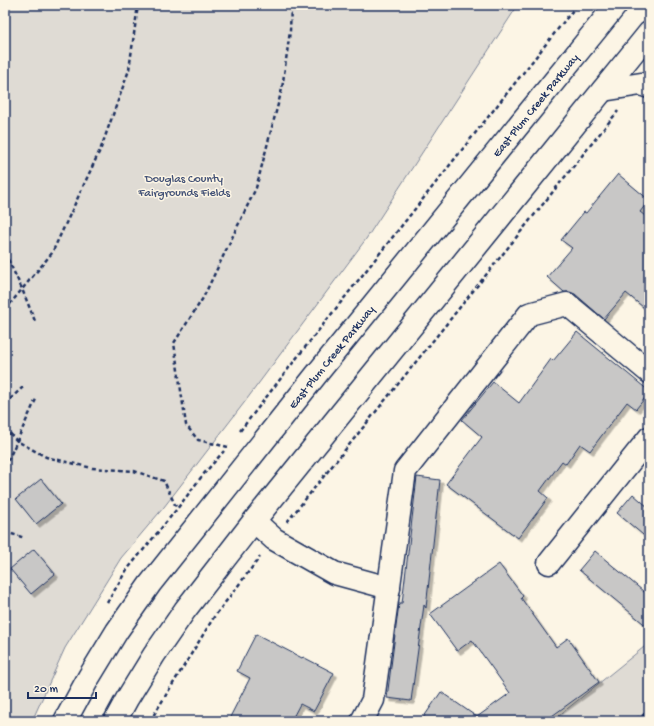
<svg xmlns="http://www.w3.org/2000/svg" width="654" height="726" viewBox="0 0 654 726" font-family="'Gochi Hand',sans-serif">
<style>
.green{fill:#dfdbd4;stroke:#7d8599}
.building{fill:#c8c7c6;stroke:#1b2f5e;filter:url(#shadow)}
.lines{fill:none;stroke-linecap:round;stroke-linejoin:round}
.minor-casing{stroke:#1b2f5e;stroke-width:25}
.major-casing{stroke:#1b2f5e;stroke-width:25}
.path{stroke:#1b2f5e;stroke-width:2.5;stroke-dasharray:4 3;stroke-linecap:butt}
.minor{stroke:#fcf5e5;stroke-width:22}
.major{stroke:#fcf5e5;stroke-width:22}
.labels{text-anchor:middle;stroke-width:3;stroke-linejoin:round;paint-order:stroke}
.street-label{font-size:12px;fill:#1b2f5e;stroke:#fcf5e5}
.park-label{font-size:12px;fill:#425176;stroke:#fcf5e5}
</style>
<defs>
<filter id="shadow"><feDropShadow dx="3.5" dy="3.5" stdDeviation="0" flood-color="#0004"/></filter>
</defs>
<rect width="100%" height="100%" fill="#fcf5e5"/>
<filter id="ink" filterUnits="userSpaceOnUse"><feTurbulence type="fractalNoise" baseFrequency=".025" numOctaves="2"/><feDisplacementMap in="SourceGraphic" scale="8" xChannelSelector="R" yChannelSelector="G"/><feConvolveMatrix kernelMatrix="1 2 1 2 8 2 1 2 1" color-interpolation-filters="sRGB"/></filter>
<g filter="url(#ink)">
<g class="green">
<path d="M 5,5 L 518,5 L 366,239 L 244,403 L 164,507 L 121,558 L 65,648 L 32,721 L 5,721 Z"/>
<path d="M 649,643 L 649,721 L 552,721 Z"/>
</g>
<g class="building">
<path d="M 618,174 L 649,200 L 640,212 L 649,219 L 649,312 L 626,293 L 604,319 L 575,294 L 570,292 L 564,292 L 547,277 L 572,248 L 561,240 L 584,212 L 586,213 Z"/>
<path d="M 577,332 L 649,391 L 649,393 L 636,409 L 627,402 L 590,451 L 580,444 L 566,464 L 562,461 L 540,491 L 548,498 L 518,538 L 446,484 L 482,437 L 462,420 L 493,382 L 519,403 L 551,359 L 553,361 Z"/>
<path d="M 417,477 L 440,480 L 426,608 L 424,605 L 411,701 L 387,698 L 399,603 L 402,603 Z"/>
<path d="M 41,479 L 61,504 L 36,524 L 16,499 Z"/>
<path d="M 633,494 L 649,508 L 649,540 L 617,513 Z"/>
<path d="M 34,549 L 55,574 L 31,594 L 10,569 Z"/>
<path d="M 595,551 L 649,596 L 649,628 L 579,570 Z"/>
<path d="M 499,564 L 523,596 L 521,598 L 556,647 L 568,638 L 599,682 L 545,721 L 421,721 L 441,692 L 477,717 L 510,693 L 472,640 L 457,651 L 430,614 Z"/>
<path d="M 256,634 L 302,658 L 303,657 L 334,673 L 314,711 L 300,704 L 291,721 L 228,721 L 250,678 L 237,671 Z"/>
</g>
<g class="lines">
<defs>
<g id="minor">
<path d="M 603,90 L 641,84 L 649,87"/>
<path d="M 254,521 L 274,539 L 334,573 L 389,588"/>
<path d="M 549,563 L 649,438"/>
<path d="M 362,721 L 373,700 L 405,471 L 529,314 L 567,304 L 649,372"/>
</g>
<g id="major">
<path id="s1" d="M 65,721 L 89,677 L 117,631 L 150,584 L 320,370 L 616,5"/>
<path d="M 115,721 L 127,699 L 154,655 L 185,610 L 254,521 L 649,33"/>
</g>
</defs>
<use href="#minor" class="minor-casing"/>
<use href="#major" class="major-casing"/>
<g class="path">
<path d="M 5,253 L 22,289 L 35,321"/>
<path d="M 5,310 L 52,253 L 101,148 L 129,70 L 138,5"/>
<path d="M 5,404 L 23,387"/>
<path d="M 5,428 L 17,441 L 46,457 L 92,468 L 134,471 L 164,481 L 177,509"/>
<path d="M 240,431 L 299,355 L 577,5"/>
<path d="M 228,447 L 198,440 L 186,425 L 174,343 L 203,298 L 256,188 L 282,89 L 290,31 L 291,5"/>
<path d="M 5,467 L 37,397"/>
<path d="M 287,522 L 618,111"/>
<path d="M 5,532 L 25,538"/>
<path d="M 107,603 L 126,571 L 177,509 L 202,476 L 224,451"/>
<path d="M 150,721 L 214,617 L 260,557"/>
<path d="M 629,721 L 641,717 L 649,710"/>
</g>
<use href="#minor" class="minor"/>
<use href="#major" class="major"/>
</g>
</g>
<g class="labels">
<g class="street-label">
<text dy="4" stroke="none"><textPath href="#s1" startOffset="776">East Plum Creek Parkway</textPath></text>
<text dy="4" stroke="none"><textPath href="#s1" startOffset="452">East Plum Creek Parkway</textPath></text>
</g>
<g class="park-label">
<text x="184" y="182">Douglas County<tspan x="184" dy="14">Fairgrounds Fields</tspan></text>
</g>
</g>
<rect width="654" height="726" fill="none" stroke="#fcf5e5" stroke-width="20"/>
<rect x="10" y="10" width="634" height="706" fill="none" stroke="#1b2f5e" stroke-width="1.5" filter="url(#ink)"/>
<path d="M28 692v6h68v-6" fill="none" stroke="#1b2f5e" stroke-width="2"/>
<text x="34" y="692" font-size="12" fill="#1b2f5e" stroke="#fcf5e5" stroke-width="3" paint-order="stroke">20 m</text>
</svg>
